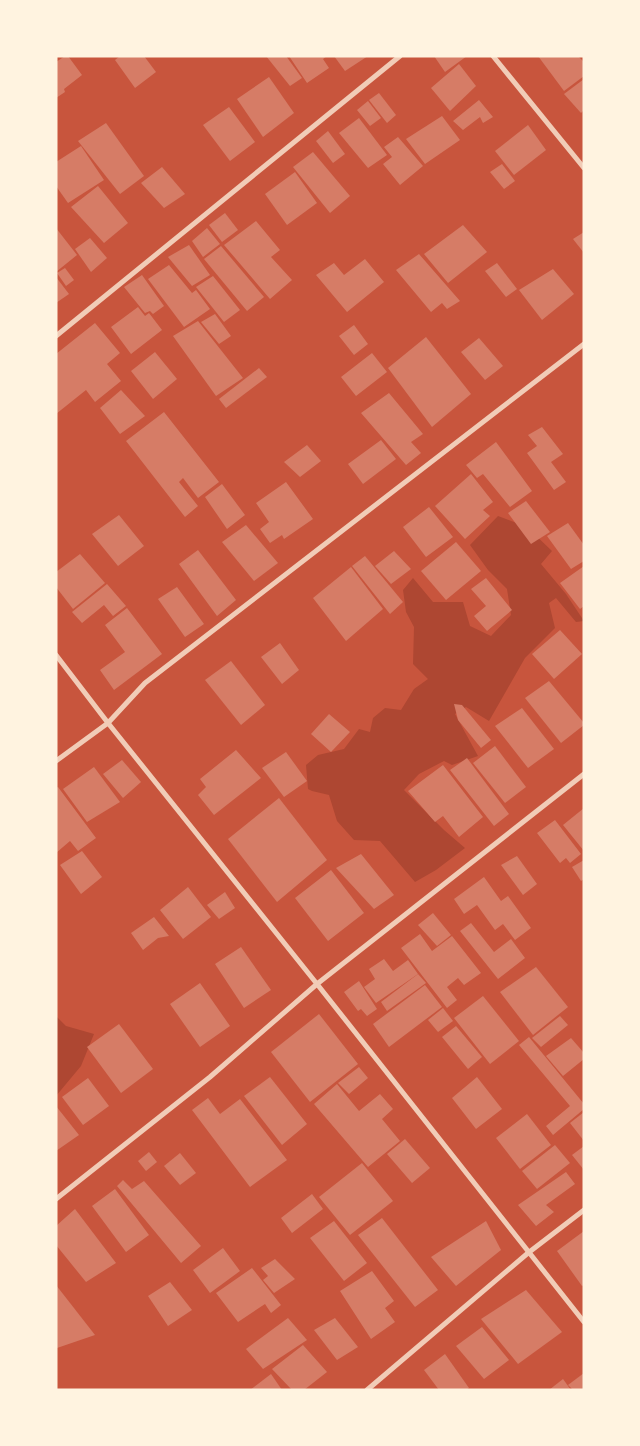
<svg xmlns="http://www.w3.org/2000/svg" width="640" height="1446" viewBox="0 0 640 1446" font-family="'PT Serif',serif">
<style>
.green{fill:#ae4732}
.building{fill:#d67c66}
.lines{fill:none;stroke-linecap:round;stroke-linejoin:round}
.minor{stroke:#f1ccb7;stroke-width:5}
</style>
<rect width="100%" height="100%" fill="#c8553d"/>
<g class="green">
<path d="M 498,516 L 527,527 L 552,551 L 541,564 L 566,594 L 584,621 L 576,622 L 556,598 L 549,603 L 555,628 L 525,658 L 489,721 L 466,707 L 455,714 L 478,756 L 452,765 L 444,761 L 419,774 L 404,790 L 444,830 L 465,848 L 436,870 L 415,882 L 380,841 L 354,840 L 337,821 L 329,795 L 312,791 L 308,789 L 306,765 L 318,755 L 344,749 L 359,729 L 370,732 L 373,718 L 385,708 L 401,710 L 414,689 L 428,679 L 413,664 L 414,627 L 406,612 L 403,590 L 413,578 L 433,602 L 463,602 L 470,626 L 491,636 L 511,615 L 507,589 L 488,570 L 470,545 Z"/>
<path d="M 56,1016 L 66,1026 L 94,1034 L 81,1066 L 56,1096 Z"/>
</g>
<g class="building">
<path d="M 65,56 L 68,56 L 82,75 L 64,89 L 65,92 L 56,98 L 56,62 Z"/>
<path d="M 120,56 L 144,56 L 156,72 L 135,88 L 115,60 Z"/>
<path d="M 266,56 L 286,56 L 302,78 L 290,86 Z"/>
<path d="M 289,56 L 327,56 L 323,59 L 329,68 L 307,83 Z"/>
<path d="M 334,56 L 368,56 L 345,71 Z"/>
<path d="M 434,56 L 467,56 L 445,72 Z"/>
<path d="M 538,56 L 578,56 L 584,62 L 584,76 L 564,91 Z"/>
<path d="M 459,64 L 476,86 L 450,111 L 431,88 Z"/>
<path d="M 269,77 L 294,113 L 263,137 L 237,99 Z"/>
<path d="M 584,79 L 584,110 L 581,113 L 564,94 Z"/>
<path d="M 379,93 L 396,115 L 387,123 L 369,100 Z"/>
<path d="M 479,100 L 493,117 L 483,123 L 480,117 L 463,130 L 453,121 Z"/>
<path d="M 368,101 L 381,118 L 370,126 L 357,110 Z"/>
<path d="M 229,107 L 255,142 L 230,161 L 203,125 Z"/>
<path d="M 442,116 L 460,140 L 425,164 L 406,139 Z"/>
<path d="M 359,118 L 387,155 L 368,168 L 339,133 Z"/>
<path d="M 106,123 L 144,176 L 120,194 L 78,141 Z"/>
<path d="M 528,125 L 546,150 L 514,175 L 495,151 Z"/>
<path d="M 328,131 L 345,154 L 333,163 L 316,141 Z"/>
<path d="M 398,137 L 423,166 L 400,185 L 383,164 L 392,157 L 384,147 Z"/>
<path d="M 81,146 L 104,180 L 68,203 L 56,186 L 56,162 Z"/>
<path d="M 313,152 L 350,196 L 330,213 L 293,167 Z"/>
<path d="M 502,164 L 515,181 L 504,189 L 490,172 Z"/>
<path d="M 162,167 L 185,194 L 164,208 L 141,183 Z"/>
<path d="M 295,172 L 317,203 L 287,225 L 265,194 Z"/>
<path d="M 98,186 L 128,223 L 104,243 L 71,207 Z"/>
<path d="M 225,213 L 238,230 L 222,242 L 209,225 Z"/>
<path d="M 256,221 L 280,250 L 271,257 L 292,280 L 270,299 L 224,245 Z"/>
<path d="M 463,225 L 487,252 L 448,283 L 424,254 Z"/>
<path d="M 56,228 L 77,255 L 56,272 Z"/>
<path d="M 207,228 L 220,244 L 203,257 L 192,241 Z"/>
<path d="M 584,232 L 584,253 L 573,239 Z"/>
<path d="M 90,238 L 107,258 L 91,272 L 75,249 Z"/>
<path d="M 189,245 L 210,275 L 192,286 L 168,257 Z"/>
<path d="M 221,246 L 264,297 L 247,311 L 204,259 Z"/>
<path d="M 419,254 L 460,301 L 447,309 L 442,303 L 431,312 L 396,270 Z"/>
<path d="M 365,259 L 384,282 L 347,312 L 316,275 L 334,263 L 344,275 Z"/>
<path d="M 497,263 L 517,289 L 506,297 L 485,271 Z"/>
<path d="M 169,265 L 192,293 L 196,290 L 210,309 L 184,327 L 148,279 Z"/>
<path d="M 65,268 L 74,280 L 66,286 L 57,273 Z"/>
<path d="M 553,269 L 574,294 L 542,320 L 519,290 Z"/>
<path d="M 142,275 L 164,306 L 153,314 L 150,311 L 145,313 L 124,287 Z"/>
<path d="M 213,276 L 240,310 L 224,322 L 196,287 Z"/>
<path d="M 56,277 L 69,294 L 56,303 Z"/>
<path d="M 138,307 L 145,316 L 149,313 L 162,330 L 131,354 L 111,327 Z"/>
<path d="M 215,314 L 231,336 L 219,344 L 201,322 Z"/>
<path d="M 198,321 L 243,378 L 216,396 L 173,336 Z"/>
<path d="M 95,323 L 120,353 L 107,364 L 121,381 L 95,402 L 86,390 L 56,414 L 56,354 Z"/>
<path d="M 354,325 L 368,344 L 354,355 L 339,336 Z"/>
<path d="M 426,337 L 471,394 L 432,427 L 388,368 Z"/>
<path d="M 479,338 L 503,366 L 485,380 L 461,352 Z"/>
<path d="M 155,352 L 177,379 L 153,399 L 131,371 Z"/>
<path d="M 372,353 L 387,372 L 356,396 L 341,377 Z"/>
<path d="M 259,368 L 267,377 L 226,408 L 219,399 Z"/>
<path d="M 121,390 L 145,416 L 120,434 L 100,408 Z"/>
<path d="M 389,393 L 423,434 L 411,442 L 421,453 L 406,465 L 361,413 Z"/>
<path d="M 164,412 L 219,482 L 198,498 L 183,478 L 179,482 L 198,506 L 185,517 L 126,441 Z"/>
<path d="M 542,427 L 563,454 L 551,462 L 566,482 L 554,490 L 527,453 L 537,446 L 528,435 Z"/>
<path d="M 381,440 L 396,459 L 363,484 L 348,464 Z"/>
<path d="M 496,442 L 532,491 L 510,507 L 483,474 L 477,478 L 466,465 Z"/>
<path d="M 307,445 L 321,461 L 300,477 L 284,462 Z"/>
<path d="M 471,474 L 493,502 L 483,510 L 490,516 L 465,539 L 435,506 Z"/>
<path d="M 286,482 L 313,519 L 284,539 L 282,535 L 270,543 L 260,529 L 269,522 L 256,503 Z"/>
<path d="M 222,484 L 245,515 L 227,529 L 205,497 Z"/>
<path d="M 526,501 L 550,532 L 531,544 L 508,513 Z"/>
<path d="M 429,507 L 453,537 L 426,557 L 403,527 Z"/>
<path d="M 119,515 L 144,546 L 118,566 L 92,534 Z"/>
<path d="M 568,523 L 584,545 L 584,561 L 571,569 L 547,536 Z"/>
<path d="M 246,525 L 278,563 L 254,581 L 222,542 Z"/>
<path d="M 456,542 L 481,571 L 446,600 L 421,571 Z"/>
<path d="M 198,550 L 236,600 L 217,616 L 179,564 Z"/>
<path d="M 394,551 L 411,569 L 391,584 L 375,566 Z"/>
<path d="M 80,554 L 105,583 L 73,609 L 56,587 L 56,572 Z"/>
<path d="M 365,556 L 403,602 L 390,614 L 352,566 Z"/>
<path d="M 584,566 L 584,606 L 580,609 L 560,583 Z"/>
<path d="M 351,567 L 383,609 L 346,641 L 313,598 Z"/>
<path d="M 486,578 L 512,610 L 487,631 L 474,616 L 486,606 L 471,589 Z"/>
<path d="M 107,584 L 126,606 L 113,616 L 104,605 L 82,623 L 72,612 Z"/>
<path d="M 177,587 L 204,624 L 185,637 L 158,599 Z"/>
<path d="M 127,608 L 162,654 L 114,690 L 100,670 L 125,652 L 105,625 Z"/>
<path d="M 560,630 L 582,654 L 554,679 L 532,654 Z"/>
<path d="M 280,643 L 299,670 L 282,684 L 261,657 Z"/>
<path d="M 231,661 L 265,705 L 241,725 L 205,680 Z"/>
<path d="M 549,681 L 584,723 L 584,725 L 561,743 L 525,698 Z"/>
<path d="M 454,704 L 462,705 L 491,740 L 481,748 L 458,720 Z"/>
<path d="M 522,708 L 554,749 L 528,768 L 495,726 Z"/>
<path d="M 329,714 L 350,732 L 331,752 L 311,734 Z"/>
<path d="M 495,746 L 526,787 L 505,803 L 473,763 Z"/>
<path d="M 236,750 L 261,778 L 214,815 L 198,795 L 206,787 L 200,779 Z"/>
<path d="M 286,752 L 307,781 L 284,797 L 262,768 Z"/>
<path d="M 467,758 L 509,814 L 494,826 L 450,770 Z"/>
<path d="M 122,760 L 141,782 L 123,798 L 103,774 Z"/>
<path d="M 443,765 L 483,817 L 459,837 L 443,816 L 435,822 L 408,791 Z"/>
<path d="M 94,767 L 120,802 L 87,822 L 63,789 Z"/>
<path d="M 58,787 L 96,838 L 78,851 L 70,841 L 56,853 L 56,788 Z"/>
<path d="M 279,798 L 327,860 L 277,902 L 228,839 Z"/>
<path d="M 584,808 L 584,851 L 563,825 Z"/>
<path d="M 555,820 L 581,854 L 570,863 L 566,858 L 560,863 L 537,833 Z"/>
<path d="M 82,851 L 102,877 L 81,894 L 60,865 Z"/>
<path d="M 361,854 L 394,895 L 374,909 L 336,868 Z"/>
<path d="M 517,856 L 537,884 L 523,895 L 501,865 Z"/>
<path d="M 584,860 L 584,879 L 581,881 L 572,867 Z"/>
<path d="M 331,870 L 364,913 L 328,941 L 295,898 Z"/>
<path d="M 484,877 L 501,901 L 508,896 L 531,928 L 515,940 L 503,924 L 495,930 L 477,905 L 464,914 L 454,899 Z"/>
<path d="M 188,887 L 211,917 L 183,939 L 160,910 Z"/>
<path d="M 225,892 L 235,908 L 219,919 L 207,905 Z"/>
<path d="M 433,913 L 451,935 L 437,946 L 418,925 Z"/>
<path d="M 154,917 L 169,936 L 158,938 L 143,950 L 131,933 Z"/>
<path d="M 471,923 L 494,952 L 511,939 L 525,958 L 498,979 L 460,931 Z"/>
<path d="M 420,934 L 432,951 L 452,936 L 481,973 L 464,985 L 458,978 L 447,987 L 457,1000 L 447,1008 L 401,948 Z"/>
<path d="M 241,947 L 271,990 L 244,1008 L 215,964 Z"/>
<path d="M 384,959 L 393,971 L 408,960 L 418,974 L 376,1003 L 364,987 L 375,979 L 369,969 Z"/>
<path d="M 536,967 L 568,1007 L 533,1035 L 500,992 Z"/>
<path d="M 418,974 L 426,983 L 387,1011 L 381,1002 Z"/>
<path d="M 359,981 L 377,1009 L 367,1016 L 361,1009 L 358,1011 L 344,992 Z"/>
<path d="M 200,983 L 230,1026 L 200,1047 L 170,1004 Z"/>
<path d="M 425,985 L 442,1007 L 389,1047 L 373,1024 Z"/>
<path d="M 483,996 L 519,1041 L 490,1064 L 454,1018 Z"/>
<path d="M 443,1008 L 453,1021 L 438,1032 L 428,1020 Z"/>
<path d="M 319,1014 L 358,1064 L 310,1102 L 271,1052 Z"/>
<path d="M 560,1016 L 568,1025 L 541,1047 L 532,1038 Z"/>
<path d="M 119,1024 L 153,1069 L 121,1093 L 87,1047 Z"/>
<path d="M 456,1026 L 482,1057 L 468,1069 L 442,1037 Z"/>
<path d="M 529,1037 L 584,1104 L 584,1109 L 553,1135 L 546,1126 L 570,1106 L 519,1045 Z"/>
<path d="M 571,1038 L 584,1053 L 584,1059 L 563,1076 L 546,1056 Z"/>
<path d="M 359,1067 L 368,1078 L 349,1094 L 338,1083 Z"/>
<path d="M 270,1077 L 307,1124 L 282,1145 L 244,1096 Z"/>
<path d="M 477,1077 L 502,1109 L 476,1129 L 452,1098 Z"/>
<path d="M 88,1078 L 109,1106 L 83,1125 L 62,1097 Z"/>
<path d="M 337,1084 L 359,1111 L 380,1094 L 393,1109 L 382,1119 L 400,1141 L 368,1167 L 314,1104 Z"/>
<path d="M 208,1098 L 220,1114 L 240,1099 L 287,1160 L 250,1187 L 192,1110 Z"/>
<path d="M 56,1106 L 79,1135 L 56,1151 Z"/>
<path d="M 584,1112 L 584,1141 L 570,1123 Z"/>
<path d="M 527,1114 L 551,1145 L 520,1169 L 496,1138 Z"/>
<path d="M 405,1139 L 430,1168 L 412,1183 L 387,1154 Z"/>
<path d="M 555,1145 L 570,1163 L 537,1189 L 522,1171 Z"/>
<path d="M 584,1146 L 584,1170 L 572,1155 Z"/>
<path d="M 149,1152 L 157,1162 L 146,1171 L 138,1161 Z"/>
<path d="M 180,1153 L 196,1173 L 180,1185 L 164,1166 Z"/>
<path d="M 362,1163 L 393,1201 L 350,1235 L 319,1197 Z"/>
<path d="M 566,1172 L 575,1184 L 546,1205 L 554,1212 L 536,1226 L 518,1205 Z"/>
<path d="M 123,1180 L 132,1189 L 144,1181 L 201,1246 L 181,1263 L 117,1186 Z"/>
<path d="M 115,1189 L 149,1235 L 126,1252 L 92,1206 Z"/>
<path d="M 312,1194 L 323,1209 L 292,1233 L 281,1218 Z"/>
<path d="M 75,1209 L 116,1263 L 86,1282 L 56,1245 L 56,1226 Z"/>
<path d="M 382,1218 L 438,1290 L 415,1307 L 358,1235 Z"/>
<path d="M 334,1221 L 367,1263 L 344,1281 L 310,1238 Z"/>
<path d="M 486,1221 L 501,1250 L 456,1286 L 431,1257 Z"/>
<path d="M 584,1231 L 584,1285 L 582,1286 L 557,1251 Z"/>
<path d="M 223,1248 L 240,1271 L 210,1293 L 193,1270 Z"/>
<path d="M 275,1259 L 295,1279 L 274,1293 L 263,1280 L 268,1276 L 261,1268 Z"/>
<path d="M 252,1268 L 281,1305 L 271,1313 L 265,1304 L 238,1322 L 216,1293 Z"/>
<path d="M 372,1271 L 394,1301 L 385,1308 L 395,1322 L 371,1339 L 340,1291 Z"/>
<path d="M 170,1282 L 192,1310 L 168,1326 L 148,1296 Z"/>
<path d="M 56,1285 L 95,1335 L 57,1348 L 56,1346 Z"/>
<path d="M 526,1290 L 562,1332 L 518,1364 L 481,1319 Z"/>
<path d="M 288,1318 L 307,1340 L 263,1369 L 246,1349 Z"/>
<path d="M 335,1318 L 358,1347 L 337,1360 L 314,1330 Z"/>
<path d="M 482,1327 L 509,1360 L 484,1379 L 456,1346 Z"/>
<path d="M 303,1345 L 327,1372 L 304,1390 L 292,1390 L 272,1369 Z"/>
<path d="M 445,1354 L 469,1388 L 466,1390 L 439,1390 L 424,1370 Z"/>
<path d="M 584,1373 L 584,1390 L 573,1390 L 568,1385 Z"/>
<path d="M 271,1374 L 282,1390 L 250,1390 Z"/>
<path d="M 563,1379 L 571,1390 L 549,1390 Z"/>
</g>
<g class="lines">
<g class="minor">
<path d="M 493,56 L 584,168"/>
<path d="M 56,336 L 400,56"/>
<path d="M 56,655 L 108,723 L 317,984 L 584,1322"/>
<path d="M 56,761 L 108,723 L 145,683 L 584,344"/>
<path d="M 56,1199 L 210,1077 L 317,984 L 584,774"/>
<path d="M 367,1390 L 528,1253 L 584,1210"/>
</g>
</g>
<rect width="640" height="1446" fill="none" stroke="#fff3e0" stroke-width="115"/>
</svg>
